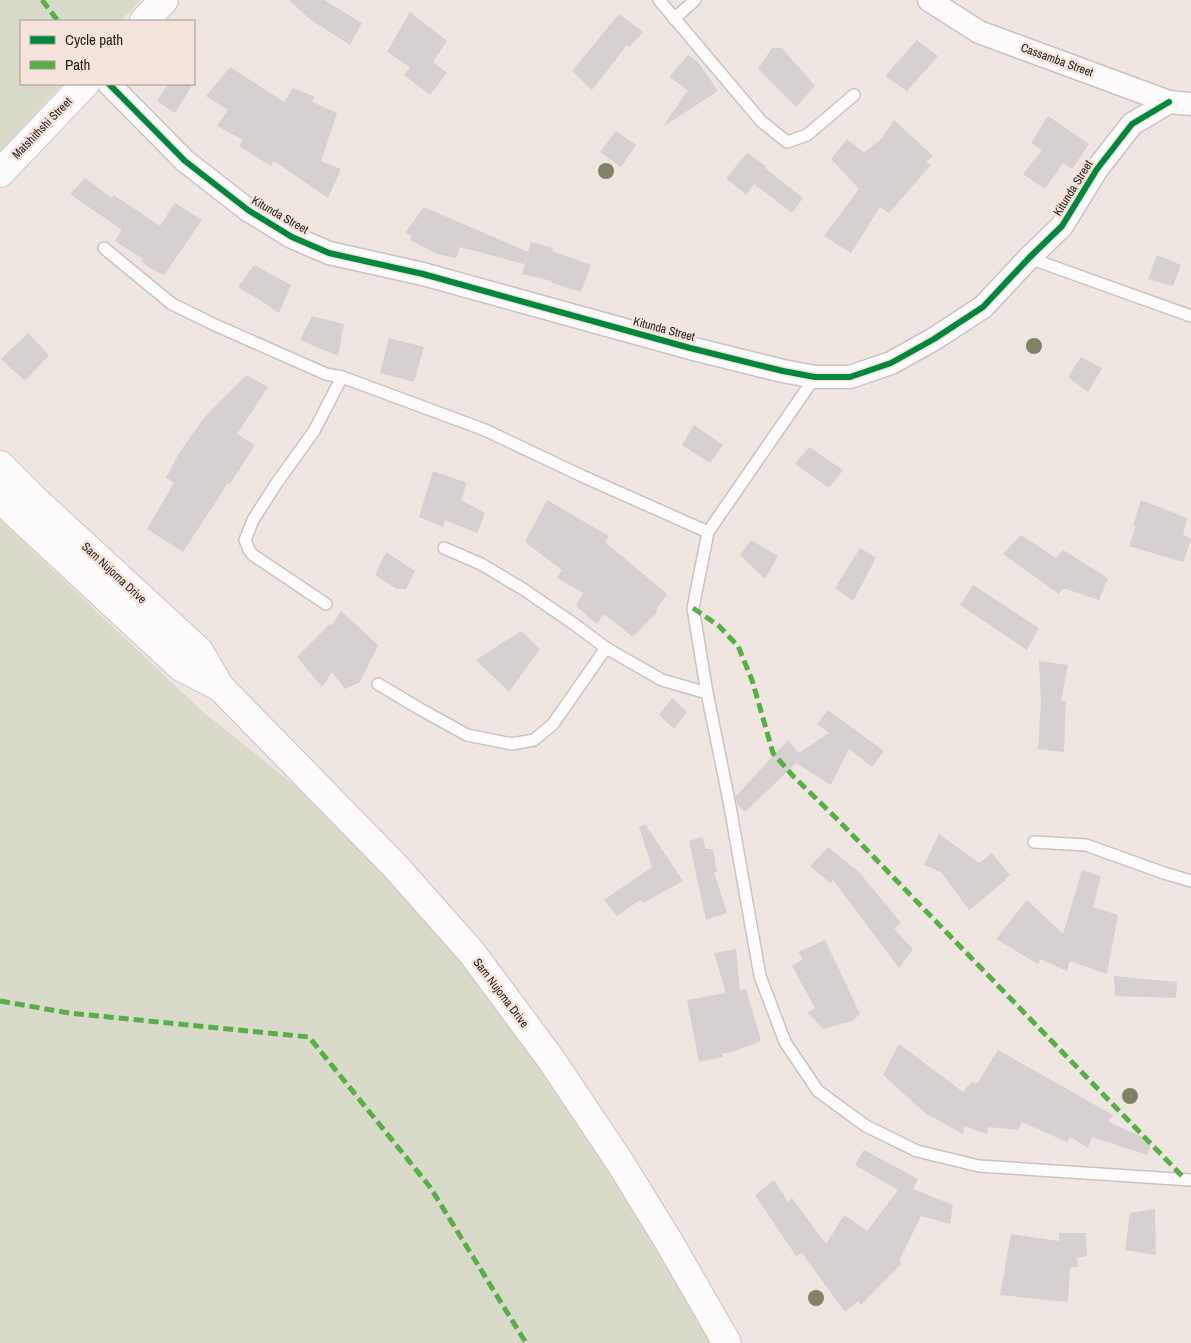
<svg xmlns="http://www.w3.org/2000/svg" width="1191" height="1343" viewBox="0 0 1191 1343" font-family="'Archivo Narrow',sans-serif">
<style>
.green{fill:#dadaca}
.building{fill:#d7d0d0}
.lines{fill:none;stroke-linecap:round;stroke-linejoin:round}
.service-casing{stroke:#cac3c0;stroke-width:14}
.minor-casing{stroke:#cac3c0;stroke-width:25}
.secondary-casing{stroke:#cac3c0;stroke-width:30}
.primary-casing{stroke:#cac3c0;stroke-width:30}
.service{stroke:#fdfbfb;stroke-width:11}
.minor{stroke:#fdfbfb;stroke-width:22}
.secondary{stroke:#fdfbfb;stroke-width:28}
.primary{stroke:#fdfbfb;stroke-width:28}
.quiet{stroke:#55b145;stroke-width:5;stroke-dasharray:10 5;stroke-linecap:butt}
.cycleway-casing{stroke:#f5e4dc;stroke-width:9}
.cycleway{stroke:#00873e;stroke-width:6}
.tree{fill:#808266}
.labels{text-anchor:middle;stroke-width:5;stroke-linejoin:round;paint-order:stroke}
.street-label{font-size:12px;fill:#251f1c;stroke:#f5e4dc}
</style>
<rect width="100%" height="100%" fill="#efe6e2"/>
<g class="green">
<path d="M 0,0 L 141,0 L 121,21 L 21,21 L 21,84 L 63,84 L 0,151 Z"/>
<path d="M 0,520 L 202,711 L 395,866 L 472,953 L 727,1343 L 0,1343 Z"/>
</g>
<g class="building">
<path d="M 289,0 L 324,0 L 362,23 L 350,45 L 311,20 Z"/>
<path d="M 410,12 L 447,41 L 433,62 L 447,73 L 430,95 L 404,75 L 410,67 L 387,52 Z"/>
<path d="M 619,14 L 643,32 L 629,47 L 627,45 L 592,90 L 572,71 Z"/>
<path d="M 917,40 L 938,56 L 907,91 L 885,76 Z"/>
<path d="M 772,48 L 782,48 L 815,86 L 796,107 L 758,69 Z"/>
<path d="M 688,55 L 698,62 L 718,91 L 664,126 L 664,125 L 688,90 L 669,77 Z"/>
<path d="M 230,67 L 284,102 L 293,88 L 315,97 L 312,102 L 337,113 L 321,161 L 341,169 L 328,198 L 274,161 L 271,166 L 239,146 L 243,140 L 217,126 L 228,110 L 206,96 Z"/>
<path d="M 168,84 L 193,84 L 175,113 L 157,101 Z"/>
<path d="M 1048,116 L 1089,144 L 1072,169 L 1063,163 L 1045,189 L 1023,174 L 1042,150 L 1031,143 Z"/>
<path d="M 894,120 L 933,156 L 926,162 L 931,165 L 889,213 L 880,207 L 851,253 L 824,236 L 859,189 L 831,159 L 847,139 L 864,153 L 881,139 Z"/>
<path d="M 616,131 L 636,145 L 621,167 L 600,152 Z"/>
<path d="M 747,153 L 766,166 L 765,168 L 803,198 L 792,213 L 754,184 L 746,195 L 726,178 Z"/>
<path d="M 85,178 L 112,198 L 114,195 L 160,226 L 175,203 L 202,220 L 164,275 L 151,269 L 141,261 L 143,259 L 115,241 L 122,230 L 70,194 Z"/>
<path d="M 424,207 L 528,252 L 524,264 L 460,247 L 456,258 L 437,254 L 410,240 L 412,236 L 405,233 Z"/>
<path d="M 531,242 L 553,248 L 552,251 L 591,265 L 581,292 L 552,283 L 552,281 L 522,274 Z"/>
<path d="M 1157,255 L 1181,265 L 1173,286 L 1148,279 Z"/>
<path d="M 254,265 L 291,285 L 279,313 L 266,304 L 238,287 Z"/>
<path d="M 312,316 L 344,324 L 338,356 L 300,340 Z"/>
<path d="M 28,333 L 49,355 L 25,381 L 1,359 Z"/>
<path d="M 389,338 L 424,347 L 414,382 L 380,373 Z"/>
<path d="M 1081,357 L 1102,368 L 1088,392 L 1068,377 Z"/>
<path d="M 246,375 L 268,387 L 237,434 L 255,445 L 230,484 L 228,483 L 183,552 L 147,529 L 174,483 L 166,478 L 179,453 L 204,418 Z"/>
<path d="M 694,425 L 723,445 L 710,463 L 682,445 Z"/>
<path d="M 809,447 L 843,470 L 829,488 L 795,464 Z"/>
<path d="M 433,471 L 467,483 L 461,500 L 485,513 L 477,533 L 445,520 L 443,527 L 419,517 Z"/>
<path d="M 547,500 L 609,536 L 605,542 L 667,594 L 656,610 L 658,611 L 633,637 L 604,614 L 597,624 L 576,606 L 583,593 L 557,578 L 562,570 L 525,542 Z"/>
<path d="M 1141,500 L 1187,518 L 1183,535 L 1191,538 L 1191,540 L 1183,562 L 1129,546 L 1136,526 L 1133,526 Z"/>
<path d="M 1021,535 L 1056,558 L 1063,550 L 1108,578 L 1099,600 L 1063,588 L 1059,594 L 1003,554 Z"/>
<path d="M 751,540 L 778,556 L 765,579 L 740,555 Z"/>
<path d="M 860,548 L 876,558 L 853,601 L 835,588 Z"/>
<path d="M 386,552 L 415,571 L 406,589 L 397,589 L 375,575 Z"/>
<path d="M 973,585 L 1039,628 L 1027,650 L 960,605 Z"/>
<path d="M 341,611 L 378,645 L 360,682 L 345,689 L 332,672 L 322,687 L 297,657 L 330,624 L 332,625 Z"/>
<path d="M 521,631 L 540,649 L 509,692 L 476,660 Z"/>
<path d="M 1039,661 L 1068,665 L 1061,701 L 1066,701 L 1064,752 L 1038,749 L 1041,703 Z"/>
<path d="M 672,698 L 687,712 L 674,729 L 659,715 Z"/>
<path d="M 828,710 L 884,751 L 872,767 L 849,749 L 831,785 L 796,763 L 745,812 L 737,804 L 736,796 L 788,740 L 799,753 L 829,733 L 817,724 Z"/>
<path d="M 645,824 L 683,881 L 643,903 L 640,900 L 617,916 L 604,900 L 652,867 L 639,827 Z"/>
<path d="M 939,834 L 979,863 L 992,853 L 1010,875 L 1005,879 L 1006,880 L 969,910 L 941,872 L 924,865 Z"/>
<path d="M 702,837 L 706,849 L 713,849 L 717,872 L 714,872 L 727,913 L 706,920 L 689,841 Z"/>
<path d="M 828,847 L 859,872 L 901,923 L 894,929 L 913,949 L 899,968 L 833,880 L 830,883 L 810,866 Z"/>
<path d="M 1082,870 L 1101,876 L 1093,907 L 1118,915 L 1107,974 L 1070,961 L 1067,971 L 1040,959 L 1038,964 L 996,939 L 1027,900 L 1063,934 Z"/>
<path d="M 825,940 L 860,1014 L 852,1021 L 823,1029 L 808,1013 L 815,1008 L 792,966 L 803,959 L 798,952 Z"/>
<path d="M 736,949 L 740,990 L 746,989 L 761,1041 L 735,1051 L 722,1054 L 723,1057 L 699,1062 L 687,1000 L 726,993 L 714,953 Z"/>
<path d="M 1114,976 L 1177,982 L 1176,998 L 1115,996 Z"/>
<path d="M 899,1044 L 963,1092 L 971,1082 L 977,1084 L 998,1050 L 1113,1115 L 1108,1122 L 1152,1141 L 1147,1155 L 1092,1137 L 1088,1148 L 1070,1137 L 1067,1142 L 1022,1122 L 1018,1130 L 988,1127 L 987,1134 L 964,1126 L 963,1134 L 925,1113 L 883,1075 Z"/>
<path d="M 864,1150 L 918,1179 L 913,1189 L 953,1205 L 950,1224 L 921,1216 L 899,1261 L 902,1263 L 861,1305 L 858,1301 L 845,1312 L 802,1253 L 796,1256 L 755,1195 L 774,1180 L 788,1202 L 792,1198 L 826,1244 L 844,1215 L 867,1231 L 898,1190 L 855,1165 Z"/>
<path d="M 1155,1209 L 1156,1255 L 1125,1250 L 1130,1213 Z"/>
<path d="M 1059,1233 L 1086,1233 L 1087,1256 L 1077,1258 L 1078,1267 L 1070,1268 L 1068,1302 L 1000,1295 L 1011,1234 L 1059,1241 Z"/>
</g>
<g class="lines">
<defs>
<g id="service">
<path d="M 659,0 L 761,121 L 787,142 L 807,135 L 854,95"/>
<path d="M 674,19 L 695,0"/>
<path d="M 104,248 L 172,304 L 215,325 L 326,374 L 342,377 L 485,430 L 582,476 L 708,532"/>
<path d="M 1029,258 L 1191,316"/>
<path d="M 815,377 L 708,532 L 693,608 L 707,693 L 729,801 L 760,976 L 785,1042 L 818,1091 L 866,1126 L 917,1151 L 979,1166 L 1191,1180"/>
<path d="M 444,548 L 481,564 L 523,589 L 574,624 L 606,648 L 662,680 L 707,693"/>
<path d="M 326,604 L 253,555 L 249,550 L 245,540 L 253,520 L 276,484 L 314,431 L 342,377"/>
<path d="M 378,684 L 420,709 L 467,735 L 512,744 L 534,740 L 553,724 L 606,648"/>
<path d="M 1034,842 L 1086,845 L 1164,873 L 1191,881"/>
</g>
<g id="minor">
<path d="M 929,0 L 979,32 L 1169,102 L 1191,104"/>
<path d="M 109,84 L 185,161 L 248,210 L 292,237 L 329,253 L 423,274 L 690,348 L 783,371 L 815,377 L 850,377 L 891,363 L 934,339 L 983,307 L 1029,258 L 1062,226 L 1097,169 L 1132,124 L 1169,102"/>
</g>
<g id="secondary">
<path d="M 144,21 L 164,0"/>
<path d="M 0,173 L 85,84"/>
</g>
<g id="primary">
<path d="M 0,465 L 34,499 L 199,651 L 220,687 L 395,866 L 472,953 L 550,1058 L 621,1164 L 669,1242 L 727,1343"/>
<path d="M 0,499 L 181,667 L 220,687"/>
</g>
</defs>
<use href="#service" class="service-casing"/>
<use href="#minor" class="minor-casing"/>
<use href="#secondary" class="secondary-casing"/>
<use href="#primary" class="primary-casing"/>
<use href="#service" class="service"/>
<use href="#minor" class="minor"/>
<use href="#secondary" class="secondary"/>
<use href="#primary" class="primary"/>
<g class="quiet">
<path d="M 42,0 L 58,21"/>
<path d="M 693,608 L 719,626 L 738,646 L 752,680 L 773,753 L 793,776 L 836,818 L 1185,1179"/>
<path d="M 0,1001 L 69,1013 L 309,1037 L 430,1187 L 526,1343"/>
</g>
<defs>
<path id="cycleway" d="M 109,84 L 185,161 L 248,210 L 292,237 L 329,253 L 423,274 L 690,348 L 783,371 L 815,377 L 850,377 L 891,363 L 934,339 L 983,307 L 1029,258 L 1062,226 L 1097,169 L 1132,124 L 1169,102"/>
</defs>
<use href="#cycleway" class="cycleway-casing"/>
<use href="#cycleway" class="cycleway"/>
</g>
<g class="tree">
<circle cx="606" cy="171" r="8"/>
<circle cx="1034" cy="346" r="8"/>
<circle cx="1130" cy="1096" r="8"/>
<circle cx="816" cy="1298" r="8"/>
</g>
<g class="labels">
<g class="street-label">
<text transform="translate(1057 60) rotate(20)" y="4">Cassamba Street</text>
<text transform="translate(42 128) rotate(-46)" y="4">Matshithshi Street</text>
<text transform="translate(1073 188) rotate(-58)" y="4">Kitunda Street</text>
<text transform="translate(280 215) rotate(30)" y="4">Kitunda Street</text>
<text transform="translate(664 329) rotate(15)" y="4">Kitunda Street</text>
<text transform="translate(114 573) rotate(43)" y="4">Sam Nujoma Drive</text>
<text transform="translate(501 993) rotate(53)" y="4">Sam Nujoma Drive</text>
</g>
</g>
<rect x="20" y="20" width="175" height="65" fill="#f5e4dc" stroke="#a2958f"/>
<rect x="30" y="36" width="25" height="8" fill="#00873e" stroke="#a2958f"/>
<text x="65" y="45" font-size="15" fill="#251f1c">Cycle path</text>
<rect x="30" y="61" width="25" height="8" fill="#55b145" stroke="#a2958f"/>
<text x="65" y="70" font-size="15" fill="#251f1c">Path</text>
</svg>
